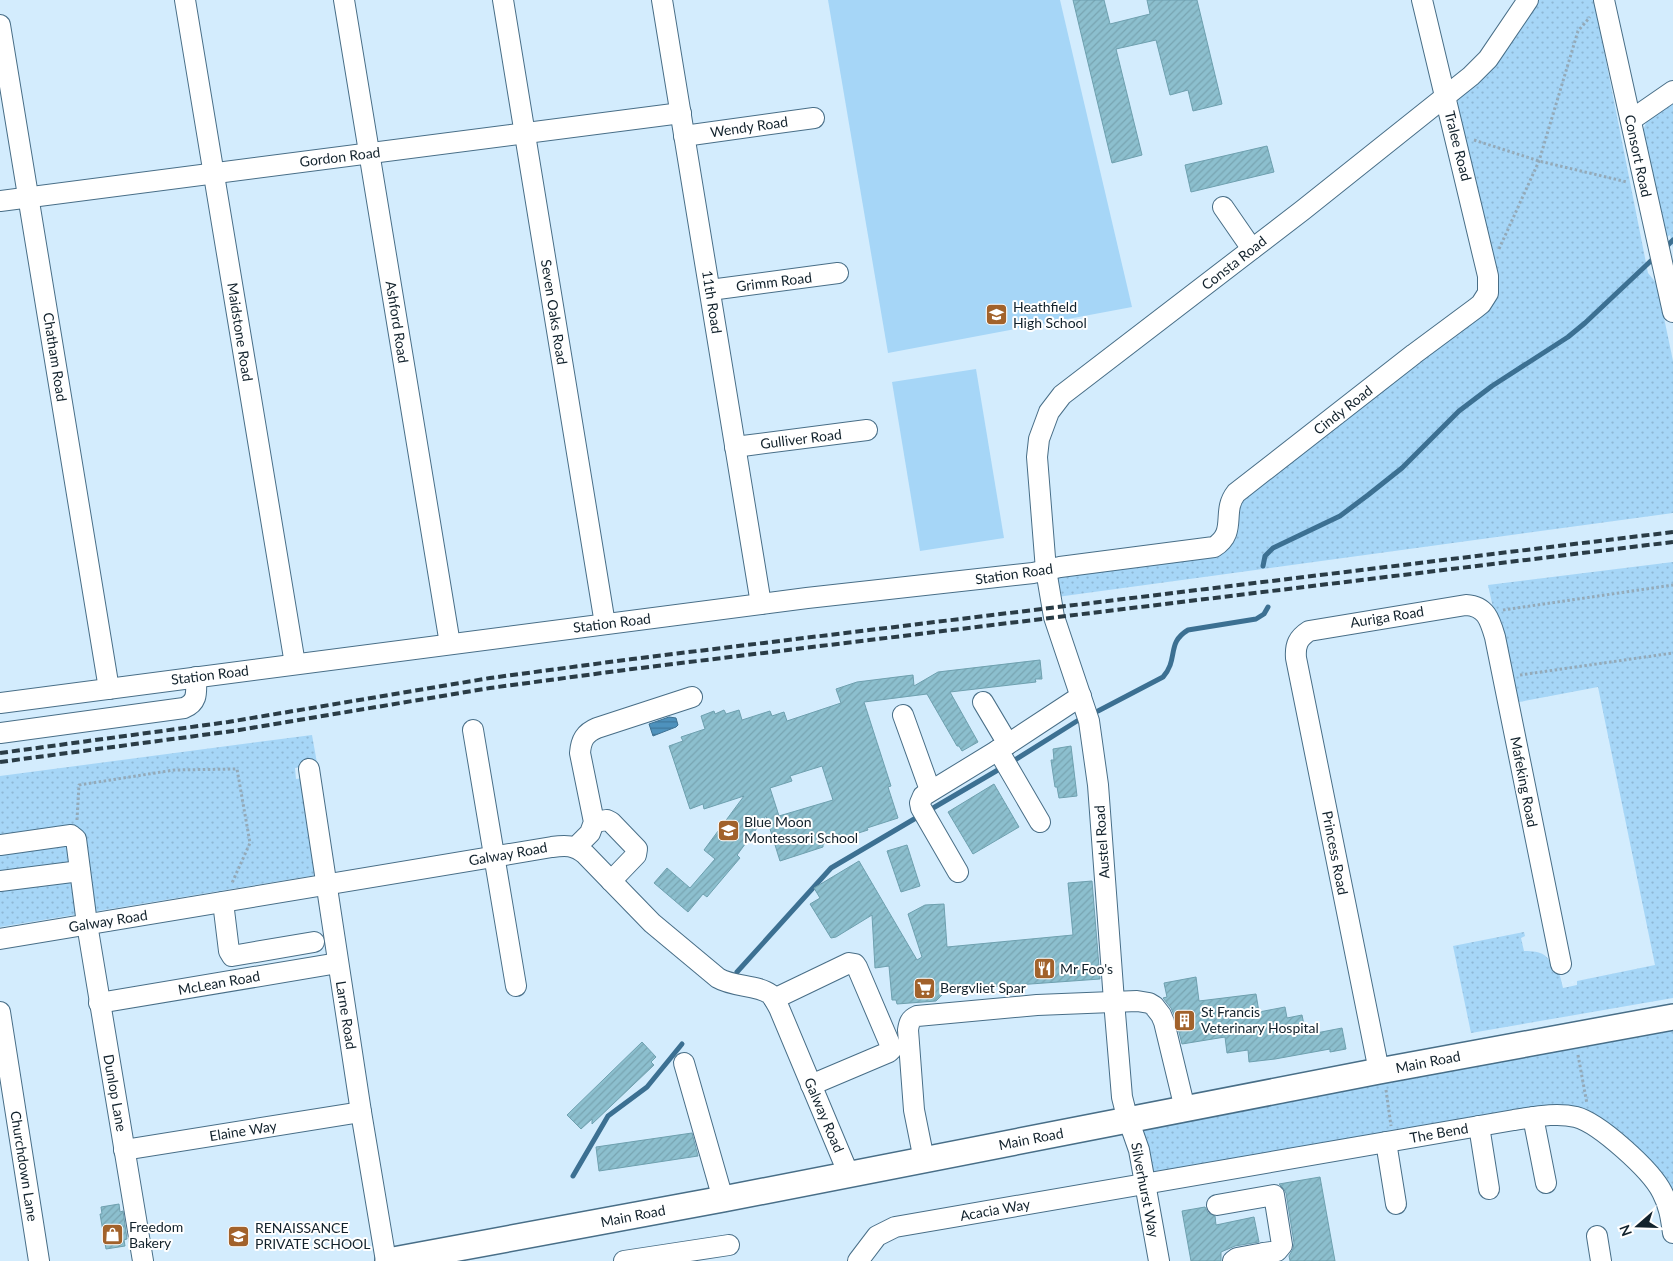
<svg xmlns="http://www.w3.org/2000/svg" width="1673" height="1261" viewBox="0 0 1673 1261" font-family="Lato,sans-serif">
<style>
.grass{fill:url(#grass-dots)}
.pitch{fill:#a6d6f7}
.water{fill:url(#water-rules);stroke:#3c7092}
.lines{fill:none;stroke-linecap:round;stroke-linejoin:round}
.stream{stroke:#3c7092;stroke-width:5}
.building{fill:url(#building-hatch);stroke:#6ea0af;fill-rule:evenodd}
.minor-casing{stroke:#486e87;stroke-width:22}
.major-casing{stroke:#486e87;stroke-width:28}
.path{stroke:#94aab9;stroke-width:3;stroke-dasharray:2.5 2.5;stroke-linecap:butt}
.minor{stroke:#fff;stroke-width:20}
.major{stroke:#fff;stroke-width:25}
.rail{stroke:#2a3c46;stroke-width:4;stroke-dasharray:8 4;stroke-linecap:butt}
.labels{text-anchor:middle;stroke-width:4;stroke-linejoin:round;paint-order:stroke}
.street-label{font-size:14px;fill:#12222c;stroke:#fff}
.poi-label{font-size:14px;fill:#12222c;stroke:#fff;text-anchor:start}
</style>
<defs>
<pattern id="grass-dots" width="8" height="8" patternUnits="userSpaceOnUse" patternTransform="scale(1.25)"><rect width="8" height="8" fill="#a6d6f7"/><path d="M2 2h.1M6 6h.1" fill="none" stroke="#8eb7d4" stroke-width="1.8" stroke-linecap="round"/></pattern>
<pattern id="water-rules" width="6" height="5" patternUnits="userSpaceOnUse" patternTransform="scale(1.25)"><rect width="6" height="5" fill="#4e92bd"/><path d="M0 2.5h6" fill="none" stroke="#3f779a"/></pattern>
<pattern id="building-hatch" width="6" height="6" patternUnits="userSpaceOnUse" patternTransform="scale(1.25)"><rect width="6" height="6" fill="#8cbfce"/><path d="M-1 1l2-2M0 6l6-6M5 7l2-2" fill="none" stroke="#78a4b1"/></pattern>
</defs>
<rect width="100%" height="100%" fill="#d3ecfd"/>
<g class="grass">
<path d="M 1536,0 L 1594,0 L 1648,273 L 1657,284 L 1673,361 L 1673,513 L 1057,597 L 1055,581 L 1059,576 L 1212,557 C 1227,552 1238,543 1239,525 C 1239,517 1237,509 1240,501 L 1488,307 L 1456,106 L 1460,95 Z"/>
<path d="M 1673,103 L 1673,248 L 1670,235 L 1665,238 L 1643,130 L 1647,121 Z"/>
<path d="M 1673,562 L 1673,998 L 1471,1033 L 1453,946 L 1524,932 L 1525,936 L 1521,938 L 1524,951 C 1542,951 1549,954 1554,972 L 1559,972 L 1563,988 L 1577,985 L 1577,981 L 1655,965 L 1598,687 L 1514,703 L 1488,585 Z"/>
<path d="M 312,735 L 317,763 L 295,768 L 296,779 L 306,778 L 323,874 L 0,927 L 0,776 Z"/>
<path d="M 1673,1017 L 1673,1233 L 1661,1190 L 1576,1117 L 1146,1184 L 1128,1120 Z"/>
</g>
<g class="pitch">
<path d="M 828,0 L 1060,0 L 1132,307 L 888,353 Z"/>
<path d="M 976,369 L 1004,538 L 920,551 L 892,382 Z"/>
</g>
<path class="water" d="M 669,717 L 676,718 L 678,725 L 676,727 L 653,736 L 649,724 Z"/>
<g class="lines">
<g class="stream">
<path d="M 1665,248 L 1673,240"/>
<path d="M 1263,566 L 1265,556 L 1273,548 L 1340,516 L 1368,495 L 1402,468 L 1459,411 L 1492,386 L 1568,337 L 1585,323 L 1655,257"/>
<path d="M 1098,711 L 1163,677 C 1179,659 1166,643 1188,630 L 1256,619 L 1264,614 L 1268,607"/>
<path d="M 1010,763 L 1077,721"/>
<path d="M 928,811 L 1003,767"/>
<path d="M 737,972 L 831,868 L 921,815"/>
<path d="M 573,1176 L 608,1116 L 647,1087 L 682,1044"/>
</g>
</g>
<g class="building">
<path d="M 1073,0 L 1104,0 L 1110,24 L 1150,14 L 1147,0 L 1197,0 L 1222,104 L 1193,111 L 1188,90 L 1170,95 L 1156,40 L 1116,49 L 1142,155 L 1112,163 Z"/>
<path d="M 1267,146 L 1274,172 L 1191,192 L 1185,165 Z"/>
<path d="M 1040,660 L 1042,679 L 1035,679 L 1036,682 L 950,692 L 978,742 L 962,751 L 959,746 L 957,746 L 927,694 L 864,702 L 891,786 L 888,787 L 898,818 L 867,828 L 868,830 L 823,844 L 823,847 L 780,861 L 766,816 L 737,855 L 740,858 L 707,897 L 703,894 L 688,912 L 654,883 L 667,868 L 690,888 L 715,859 L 704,850 L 744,796 L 704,809 L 703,804 L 690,809 L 669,746 L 683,741 L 681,737 L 705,729 L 701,716 L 714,711 L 715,714 L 724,710 L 726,714 L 739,710 L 742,720 L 770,711 L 772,716 L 784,712 L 787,721 L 841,703 L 836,689 L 857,682 L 913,675 L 914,686 L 938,672 ZM 822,766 L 833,800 L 779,816 L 770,788 L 792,781 L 790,776 Z"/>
<path d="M 1071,746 L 1077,796 L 1059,798 L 1057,787 L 1055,787 L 1051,760 L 1054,760 L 1053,749 Z"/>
<path d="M 994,784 L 1019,827 L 973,854 L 948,812 Z"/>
<path d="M 907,845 L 920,886 L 901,892 L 887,851 Z"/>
<path d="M 859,861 L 917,960 L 922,957 L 908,914 L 925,905 L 944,904 L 947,947 L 1073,935 L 1068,883 L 1092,881 L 1100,979 L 947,990 L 936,1001 L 897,1004 L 896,1000 L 892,1000 L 889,966 L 875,968 L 872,915 L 836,937 L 831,938 L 810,904 L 820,898 L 814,888 Z"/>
<path d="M 1196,977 L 1199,1001 L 1256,994 L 1259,1012 L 1285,1007 L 1287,1018 L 1302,1015 L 1306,1035 L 1342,1028 L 1346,1049 L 1330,1052 L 1330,1049 L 1275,1059 L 1249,1062 L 1248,1050 L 1227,1053 L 1225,1037 L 1182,1044 L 1175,1017 L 1171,1008 L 1163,998 L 1167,997 L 1164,983 Z"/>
<path d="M 642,1042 L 656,1057 L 651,1062 L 654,1065 L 592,1124 L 592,1119 L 581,1129 L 567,1115 Z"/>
<path d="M 692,1133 L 698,1156 L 599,1171 L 596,1147 Z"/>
<path d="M 1320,1177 L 1335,1261 L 1290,1261 L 1289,1256 L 1293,1249 L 1294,1243 L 1286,1193 L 1283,1188 L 1279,1184 Z"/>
<path d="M 119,1204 L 120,1212 L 123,1211 L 127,1239 L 124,1240 L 125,1246 L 106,1249 L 100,1214 L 102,1214 L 101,1207 Z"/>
<path d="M 1205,1207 L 1208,1213 L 1215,1216 L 1216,1225 L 1254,1217 L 1259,1242 L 1235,1246 L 1221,1252 L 1221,1261 L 1191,1261 L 1182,1211 Z"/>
</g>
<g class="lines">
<defs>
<g id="minor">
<path d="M 185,0 L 295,664"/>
<path d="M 344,0 L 450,644"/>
<path d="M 503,0 L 605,624"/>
<path d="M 662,0 L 761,604"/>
<path d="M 1604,0 L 1673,312"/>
<path d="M 0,25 L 109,689"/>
<path d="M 1631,120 L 1673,91"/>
<path d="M 684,136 L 814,118"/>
<path d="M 0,201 L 681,113"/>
<path d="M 1223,207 L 1252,249"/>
<path d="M 710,290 L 838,273"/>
<path d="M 735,447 L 867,430"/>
<path d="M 983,702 L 1008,744"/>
<path d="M 0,703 L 807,598 L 1033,573 L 1060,567 L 1214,547 C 1238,532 1221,512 1236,493 L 1414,354 L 1476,308 L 1481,304 L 1488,293 L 1488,276 L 1422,0"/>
<path d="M 903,715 L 930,790"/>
<path d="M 473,730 L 516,986"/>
<path d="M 0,733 L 184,708 C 199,702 196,691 196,677"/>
<path d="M 998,750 L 1040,822"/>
<path d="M 309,769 L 361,1112 L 386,1261"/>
<path d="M 594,822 L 607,820 L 611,822 L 637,849 L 636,855 L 611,881"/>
<path d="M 0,845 L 71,835 L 76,839 L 87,924 L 143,1261"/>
<path d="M 576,847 L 590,833 L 594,822 L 580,753 C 581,740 585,733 597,728 L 692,697"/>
<path d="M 958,872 L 921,808 L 920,803 L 923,796 L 1008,744 L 1081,696"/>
<path d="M 0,881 L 80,871"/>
<path d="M 223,902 L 229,951 L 232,956 L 314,942"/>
<path d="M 0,939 L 552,847 C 566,845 574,845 585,854 L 652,923 L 718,978 C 733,987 758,985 770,994 C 774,998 776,1003 779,1008 L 849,1175"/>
<path d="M 774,999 L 849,963 L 855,964 L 857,967 L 892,1049 L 889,1052 L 811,1085"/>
<path d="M 99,1003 L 338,963"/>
<path d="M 0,1012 L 39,1261"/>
<path d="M 684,1063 L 723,1199"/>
<path d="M 1379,1071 L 1296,658 C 1295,645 1298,638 1309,631 L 1466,605 C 1486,606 1490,620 1495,637 L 1561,964"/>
<path d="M 1533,1117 L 1546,1183"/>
<path d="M 1479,1126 L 1489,1189"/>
<path d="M 1386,1142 L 1396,1204"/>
<path d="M 124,1150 L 361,1112"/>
<path d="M 924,1160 L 914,1110 L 908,1030 C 909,1023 910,1019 917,1016 L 1037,1005 L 1137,1001 L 1149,1003 L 1154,1006 L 1161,1015 L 1164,1022 L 1185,1109"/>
<path d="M 1217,1205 L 1274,1195 L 1282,1245 L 1277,1251 L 1264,1253"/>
<path d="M 1597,1236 L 1601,1261"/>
<path d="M 624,1261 L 729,1245"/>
<path d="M 858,1261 L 877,1236 L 895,1227 L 1514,1120 C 1534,1117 1556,1112 1576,1117 C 1599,1123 1651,1170 1662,1192 C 1669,1205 1671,1218 1673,1233"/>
<path d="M 1159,1261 L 1139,1150 L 1126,1113 L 1122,1097 L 1114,1001 L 1098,785 L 1089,721 L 1054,617 L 1046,570 L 1037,457 L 1039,439 L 1049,412 L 1062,395 L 1303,210 L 1471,76 L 1488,59 L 1528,0"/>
<path d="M 1233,1261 L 1237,1258 L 1264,1253 L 1266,1261"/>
</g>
<path id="major" d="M 388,1261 L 723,1199 L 1379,1071 L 1673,1017"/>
</defs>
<use href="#minor" class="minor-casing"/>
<use href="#major" class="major-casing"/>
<g class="path">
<path d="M 1474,140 L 1539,161 L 1627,182"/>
<path d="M 1499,249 L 1539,161 L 1578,31 L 1590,17"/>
<path d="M 1503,610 L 1673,585"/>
<path d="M 1520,675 L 1673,653"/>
<path d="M 77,820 L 79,785 L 174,770 L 237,769 L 250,843 L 232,883"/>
<path d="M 1578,1055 L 1587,1104"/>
<path d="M 1386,1090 L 1391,1126"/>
</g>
<use href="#minor" class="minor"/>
<use href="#major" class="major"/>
<g class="rail">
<path d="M 0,753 L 228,722 L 490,678 L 632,659 L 1673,532"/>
<path d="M 0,762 L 233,731 L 490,688 L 632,669 L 1673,542"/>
</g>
</g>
<defs>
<symbol id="school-square" viewBox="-11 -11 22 22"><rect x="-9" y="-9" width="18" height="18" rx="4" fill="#a2622b" stroke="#fff"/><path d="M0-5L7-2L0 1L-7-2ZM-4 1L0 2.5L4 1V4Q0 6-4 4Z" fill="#fff"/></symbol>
<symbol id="restaurant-square" viewBox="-11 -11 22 22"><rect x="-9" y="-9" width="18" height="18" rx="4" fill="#a2622b" stroke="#fff"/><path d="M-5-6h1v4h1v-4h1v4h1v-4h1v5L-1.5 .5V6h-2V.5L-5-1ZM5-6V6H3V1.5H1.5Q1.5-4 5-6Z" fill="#fff"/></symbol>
<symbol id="supermarket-square" viewBox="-11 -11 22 22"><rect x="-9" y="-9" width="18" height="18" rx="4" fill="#a2622b" stroke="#fff"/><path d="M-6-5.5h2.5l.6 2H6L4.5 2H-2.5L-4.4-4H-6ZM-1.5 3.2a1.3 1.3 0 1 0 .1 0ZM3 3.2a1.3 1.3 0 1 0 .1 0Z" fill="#fff"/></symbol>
<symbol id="building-square" viewBox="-11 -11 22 22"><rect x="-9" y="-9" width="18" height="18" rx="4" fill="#a2622b" stroke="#fff"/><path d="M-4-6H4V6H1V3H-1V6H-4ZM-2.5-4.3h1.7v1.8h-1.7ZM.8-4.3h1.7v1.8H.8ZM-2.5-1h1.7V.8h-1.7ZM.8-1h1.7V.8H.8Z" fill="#fff"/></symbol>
<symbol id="shop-square" viewBox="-11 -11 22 22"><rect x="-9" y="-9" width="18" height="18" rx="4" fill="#a2622b" stroke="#fff"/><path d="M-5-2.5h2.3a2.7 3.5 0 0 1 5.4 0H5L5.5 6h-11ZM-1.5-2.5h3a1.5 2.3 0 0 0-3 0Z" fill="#fff"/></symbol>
</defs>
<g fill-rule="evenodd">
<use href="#school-square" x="984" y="302" width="25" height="25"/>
<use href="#school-square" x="716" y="818" width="25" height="25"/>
<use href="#restaurant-square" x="1032" y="956" width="25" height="25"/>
<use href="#supermarket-square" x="912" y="976" width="25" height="25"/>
<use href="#building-square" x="1172" y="1008" width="25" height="25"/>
<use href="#shop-square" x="100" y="1222" width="25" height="25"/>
<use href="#school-square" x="226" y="1224" width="25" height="25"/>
</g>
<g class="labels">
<g class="street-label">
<text transform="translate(749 127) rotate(-8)" y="5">Wendy Road</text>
<text transform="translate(1458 146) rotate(76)" y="5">Tralee Road</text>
<text transform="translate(1638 156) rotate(78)" y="5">Consort Road</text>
<text transform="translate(340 157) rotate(-7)" y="5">Gordon Road</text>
<text transform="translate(1234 263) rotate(-38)" y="5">Consta Road</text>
<text transform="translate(774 282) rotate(-7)" y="5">Grimm Road</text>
<text transform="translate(712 302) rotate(81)" y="5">11th Road</text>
<text transform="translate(554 312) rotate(81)" y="5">Seven Oaks Road</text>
<text transform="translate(397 322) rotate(81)" y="5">Ashford Road</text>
<text transform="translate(240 332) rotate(81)" y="5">Maidstone Road</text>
<text transform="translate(55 357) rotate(81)" y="5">Chatham Road</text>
<text transform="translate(1343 410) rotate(-38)" y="5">Cindy Road</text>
<text transform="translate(801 439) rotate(-7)" y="5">Gulliver Road</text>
<text transform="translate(1014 574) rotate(-8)" y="5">Station Road</text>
<text transform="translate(1387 617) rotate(-9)" y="5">Auriga Road</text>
<text transform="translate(612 623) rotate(-7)" y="5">Station Road</text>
<text transform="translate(210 675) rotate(-7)" y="5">Station Road</text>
<text transform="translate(1524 782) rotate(79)" y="5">Mafeking Road</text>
<text transform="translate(1102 842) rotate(-94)" y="5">Austel Road</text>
<text transform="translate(1335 853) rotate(79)" y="5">Princess Road</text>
<text transform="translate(508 854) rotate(-10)" y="5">Galway Road</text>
<text transform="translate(108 921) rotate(-9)" y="5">Galway Road</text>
<text transform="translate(219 983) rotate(-10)" y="5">McLean Road</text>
<text transform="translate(346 1015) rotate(81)" y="5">Larne Road</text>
<text transform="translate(1428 1062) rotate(-11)" y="5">Main Road</text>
<text transform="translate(115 1093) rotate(80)" y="5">Dunlop Lane</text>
<text transform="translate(824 1115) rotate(67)" y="5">Galway Road</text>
<text transform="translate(243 1131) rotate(-9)" y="5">Elaine Way</text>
<text transform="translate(1439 1133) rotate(-10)" y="5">The Bend</text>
<text transform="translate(1031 1139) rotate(-11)" y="5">Main Road</text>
<text transform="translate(24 1166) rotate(81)" y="5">Churchdown Lane</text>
<text transform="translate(1145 1190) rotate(79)" y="5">Silverhurst Way</text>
<text transform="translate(995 1210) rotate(-10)" y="5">Acacia Way</text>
<text transform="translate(633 1216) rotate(-11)" y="5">Main Road</text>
</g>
<g class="poi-label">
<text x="1013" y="312">Heathfield<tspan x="1013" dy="16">High School</tspan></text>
<text x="744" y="827">Blue Moon<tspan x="744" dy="16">Montessori School</tspan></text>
<text x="1060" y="974">Mr Foo's</text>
<text x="940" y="993">Bergvliet Spar</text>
<text x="1201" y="1017">St Francis<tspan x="1201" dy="16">Veterinary Hospital</tspan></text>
<text x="129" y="1232">Freedom<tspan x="129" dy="16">Bakery</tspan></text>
<text x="255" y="1233">RENAISSANCE<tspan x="255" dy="16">PRIVATE SCHOOL</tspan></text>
</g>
</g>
<g transform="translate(1638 1226) rotate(250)" stroke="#ffffff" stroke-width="4" paint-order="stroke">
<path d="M0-4L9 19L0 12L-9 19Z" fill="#12222c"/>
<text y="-8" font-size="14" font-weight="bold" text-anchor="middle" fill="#12222c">N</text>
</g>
</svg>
